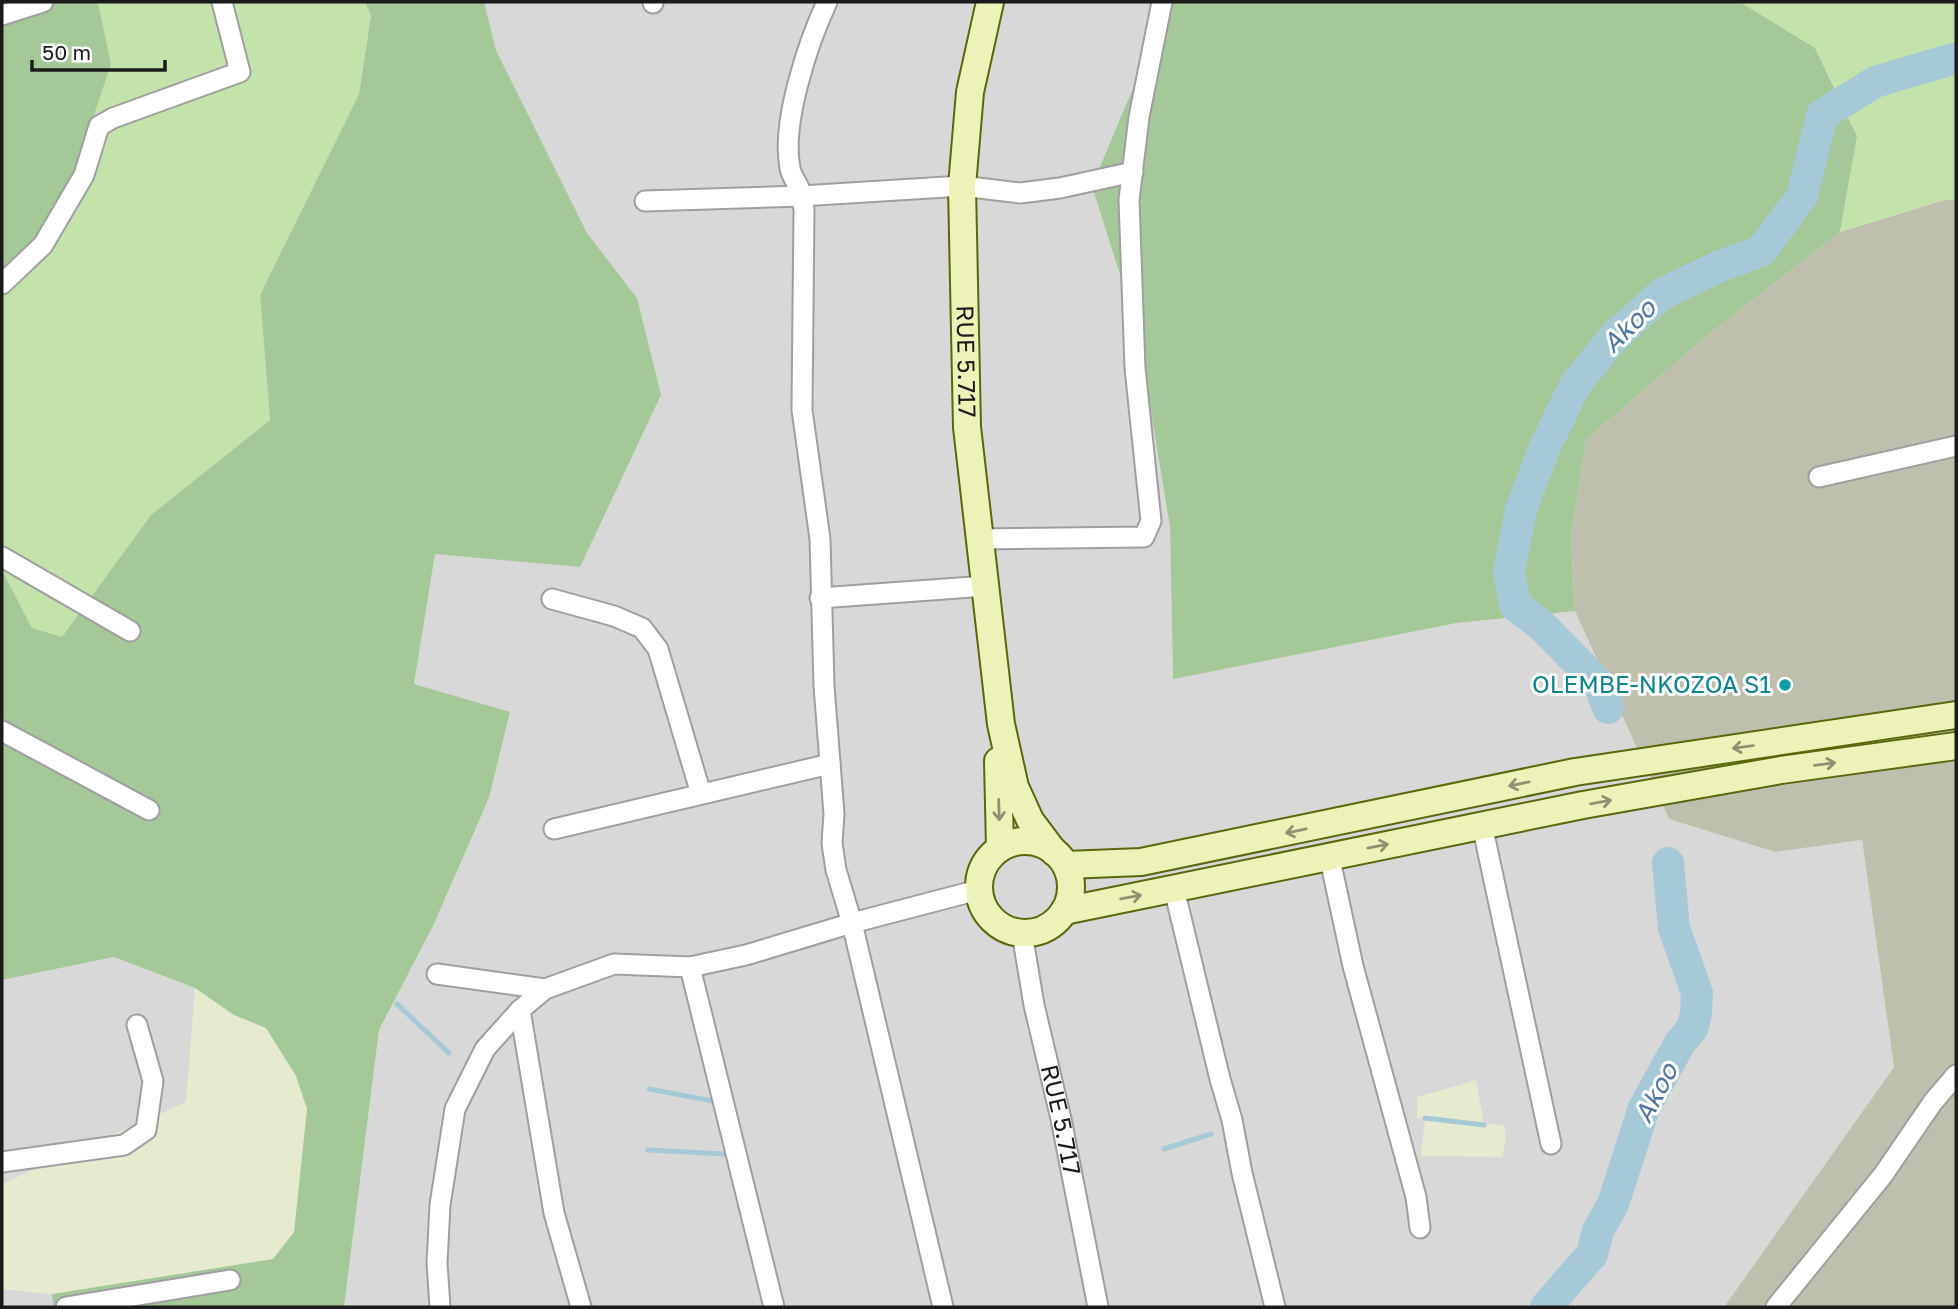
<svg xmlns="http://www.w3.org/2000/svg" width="1958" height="1309" viewBox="0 0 1958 1309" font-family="'Golos Text',sans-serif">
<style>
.residential{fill:#d9d8d8}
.construction{fill:#bfbfae}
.farmland{fill:#e6eace}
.grass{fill:#c4e3ab}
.forest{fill:#a5c899}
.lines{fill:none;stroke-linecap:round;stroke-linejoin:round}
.stream{stroke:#a5c9d6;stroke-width:5}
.river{stroke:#a5c9d6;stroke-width:32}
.street-casing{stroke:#9f9f9f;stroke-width:23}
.secondary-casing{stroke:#59670d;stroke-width:30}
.street{stroke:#fff;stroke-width:19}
.secondary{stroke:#edf3b8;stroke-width:26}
.oneway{stroke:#8e9271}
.culture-dot{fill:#0f9aa8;stroke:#fff;stroke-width:2.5}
.labels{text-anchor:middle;stroke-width:6;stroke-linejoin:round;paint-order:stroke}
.street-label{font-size:24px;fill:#1b1b1b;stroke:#fff}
.culture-label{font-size:24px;fill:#0d838f;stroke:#fff;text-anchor:end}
.water-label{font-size:26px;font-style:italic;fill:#5175a2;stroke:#fff}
</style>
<rect width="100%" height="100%" fill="#ece9e1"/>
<g class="residential">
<path d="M 484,2 L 1169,2 L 1137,328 L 1170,527 L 1173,678 L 1457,623 L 1575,611 L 1669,819 L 1775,852 L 1862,840 L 1894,1067 L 1724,1307 L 344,1307 L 379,1030 L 433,926 L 489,798 L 510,713 L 414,684 L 435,553 L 580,566 L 637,298 L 587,233 L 496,50 Z"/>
<path d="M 114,957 L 195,988 L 187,1102 L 2,1184 L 2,980 Z"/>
<path d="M 2,1289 L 52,1294 L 53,1307 L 2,1307 Z"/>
</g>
<path class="construction" d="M 1956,199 L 1956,1307 L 1724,1307 L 1894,1067 L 1862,840 L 1775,852 L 1669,819 L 1575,611 L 1571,537 L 1586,440 L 1708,335 L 1840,232 L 1944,200 Z"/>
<g class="farmland">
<path d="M 195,988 L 234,1015 L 266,1028 L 296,1076 L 307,1109 L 294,1232 L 273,1259 L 52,1294 L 2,1289 L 2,1184 L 186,1102 Z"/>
<path d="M 1476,1080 L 1484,1124 L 1504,1125 L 1506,1139 L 1502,1157 L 1421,1156 L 1425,1119 L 1417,1118 L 1417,1097 Z"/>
</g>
<g class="grass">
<path d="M 98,2 L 365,2 L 371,15 L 359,94 L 260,295 L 270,420 L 151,515 L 62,638 L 32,628 L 2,570 L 2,284 L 111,64 Z"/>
<path d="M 1740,2 L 1956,2 L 1956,199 L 1944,200 L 1840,232 L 1857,135 L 1815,48 Z"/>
</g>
<g class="forest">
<path d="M 2,2 L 98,2 L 111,64 L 71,184 L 15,271 L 2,284 Z"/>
<path d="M 365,2 L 484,2 L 496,50 L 587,233 L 637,298 L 661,395 L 580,567 L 435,554 L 414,684 L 510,712 L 489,798 L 433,926 L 379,1030 L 344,1307 L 53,1307 L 52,1294 L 273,1259 L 294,1232 L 307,1109 L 296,1076 L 266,1028 L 234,1015 L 195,988 L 114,957 L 2,980 L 2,570 L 32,628 L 62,637 L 151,515 L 270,420 L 260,295 L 359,94 L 371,15 Z"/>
<path d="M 1169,2 L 1740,2 L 1815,48 L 1857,136 L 1840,232 L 1708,335 L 1586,440 L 1571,537 L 1575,611 L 1457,623 L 1173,679 L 1170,527 L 1137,328 L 1092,186 Z"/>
</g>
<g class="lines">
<g class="stream">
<path d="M 397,1004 L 449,1053"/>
<path d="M 649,1089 L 718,1102"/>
<path d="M 1425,1118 L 1484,1125"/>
<path d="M 1164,1149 L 1211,1134"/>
<path d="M 648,1150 L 725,1154"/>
</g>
<g class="river">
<path d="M 1608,708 L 1599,684 L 1542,626 L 1515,605 L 1509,572 L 1521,509 L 1545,447 L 1575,385 L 1614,337 L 1662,294 L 1718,267 L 1761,251 L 1802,196 L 1822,115 L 1875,82 L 1956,58"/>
<path d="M 1546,1307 L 1592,1254 L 1598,1231 L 1613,1204 L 1644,1108 L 1680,1043 L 1693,1027 L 1696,1013 L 1697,993 L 1674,928 L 1668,863"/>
</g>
<defs>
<g id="street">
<path d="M 827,2 C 808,43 781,123 790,168 C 791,175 796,181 799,188 C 801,194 802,202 804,209 L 802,410 L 820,539 L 824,686 L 834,814 L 832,843 L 836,870 L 852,923 L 943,1307"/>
<path d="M 653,3 L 653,2"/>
<path d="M 2,15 L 43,2"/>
<path d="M 645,201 L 801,196 L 962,186 L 1020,193 L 1060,188 L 1133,172"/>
<path d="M 2,284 L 43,245 L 84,175 L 99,126 L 113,118 L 240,72 L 222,2"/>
<path d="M 1819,477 L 1956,446"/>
<path d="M 980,539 L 1144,537 L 1151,521 L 1135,368 L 1129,200 L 1139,117 L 1162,2"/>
<path d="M 2,557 L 130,631"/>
<path d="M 820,598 L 986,586"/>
<path d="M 552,599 L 614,616 L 642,628 L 658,649 L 701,794"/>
<path d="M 2,731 L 149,810"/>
<path d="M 1482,825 L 1551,1144"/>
<path d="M 554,829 L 830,764"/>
<path d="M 1329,855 L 1353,966 L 1416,1197 L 1420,1228"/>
<path d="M 1174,889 L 1220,1079 L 1232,1120 L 1242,1173 L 1275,1307"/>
<path id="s1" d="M 1022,933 L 1034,1005 L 1061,1119 L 1098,1307"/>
<path d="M 690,967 L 774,1307"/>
<path d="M 437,974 L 545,989"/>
<path d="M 520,1010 L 554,1213 L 581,1307"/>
<path d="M 2,1162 L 124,1145 L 146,1130 L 153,1081 L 137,1025"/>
<path d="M 66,1307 L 230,1280"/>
<path d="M 440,1307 L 437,1263 L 440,1205 L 455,1109 L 485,1049 L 520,1010 L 545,989 L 614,964 L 690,967 L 746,955 L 852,923 L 978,890"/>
<path d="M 1776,1307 L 1883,1175 L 1933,1102 L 1956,1075"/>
</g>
<g id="secondary">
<path id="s2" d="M 990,2 L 970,92 L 962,186 L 967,427 L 1001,724 L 1015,787 L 1030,820 L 1054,852"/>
<path d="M 998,761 L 1000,848"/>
<circle cx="1025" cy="887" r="46"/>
<path d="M 1066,865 L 1141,862 L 1575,772 L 1956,715"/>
<path d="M 1064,911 L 1583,805 L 1781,770 L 1956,746"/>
</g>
</defs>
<use href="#street" class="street-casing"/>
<use href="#secondary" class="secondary-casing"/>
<use href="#street" class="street"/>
<use href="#secondary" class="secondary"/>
</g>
<defs><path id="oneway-shaft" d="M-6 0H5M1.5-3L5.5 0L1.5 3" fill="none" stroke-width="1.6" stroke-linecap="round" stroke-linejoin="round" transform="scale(1.75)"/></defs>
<g class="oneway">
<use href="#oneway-shaft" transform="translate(1743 747) rotate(172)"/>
<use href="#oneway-shaft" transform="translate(1825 764) rotate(-8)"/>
<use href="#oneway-shaft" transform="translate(1519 784) rotate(168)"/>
<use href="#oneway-shaft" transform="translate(1601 802) rotate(-10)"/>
<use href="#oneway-shaft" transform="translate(999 810) rotate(88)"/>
<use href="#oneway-shaft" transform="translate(1296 831) rotate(168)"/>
<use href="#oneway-shaft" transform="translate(1378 846) rotate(-11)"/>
<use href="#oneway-shaft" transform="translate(1131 897) rotate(-10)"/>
</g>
<circle class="culture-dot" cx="1785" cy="685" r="7"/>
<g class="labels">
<g class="street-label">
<text dy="8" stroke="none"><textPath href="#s2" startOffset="362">RUE 5.717</textPath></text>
<text dy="8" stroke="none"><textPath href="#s1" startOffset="191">RUE 5.717</textPath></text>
</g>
<g class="culture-label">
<text x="1771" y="693">OLEMBE-NKOZOA S1</text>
</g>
<g class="water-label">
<text transform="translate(1629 326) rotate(-45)" y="9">Akoo</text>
<text transform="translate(1656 1093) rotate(-62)" y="9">Akoo</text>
</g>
</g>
<rect width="1958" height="1309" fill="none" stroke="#1b1b1b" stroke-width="7"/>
<path d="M32 60v10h133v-10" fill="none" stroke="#1b1b1b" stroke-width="3.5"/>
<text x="42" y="60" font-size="21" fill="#1b1b1b" stroke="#ffffff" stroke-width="5" paint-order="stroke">50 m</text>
</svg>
